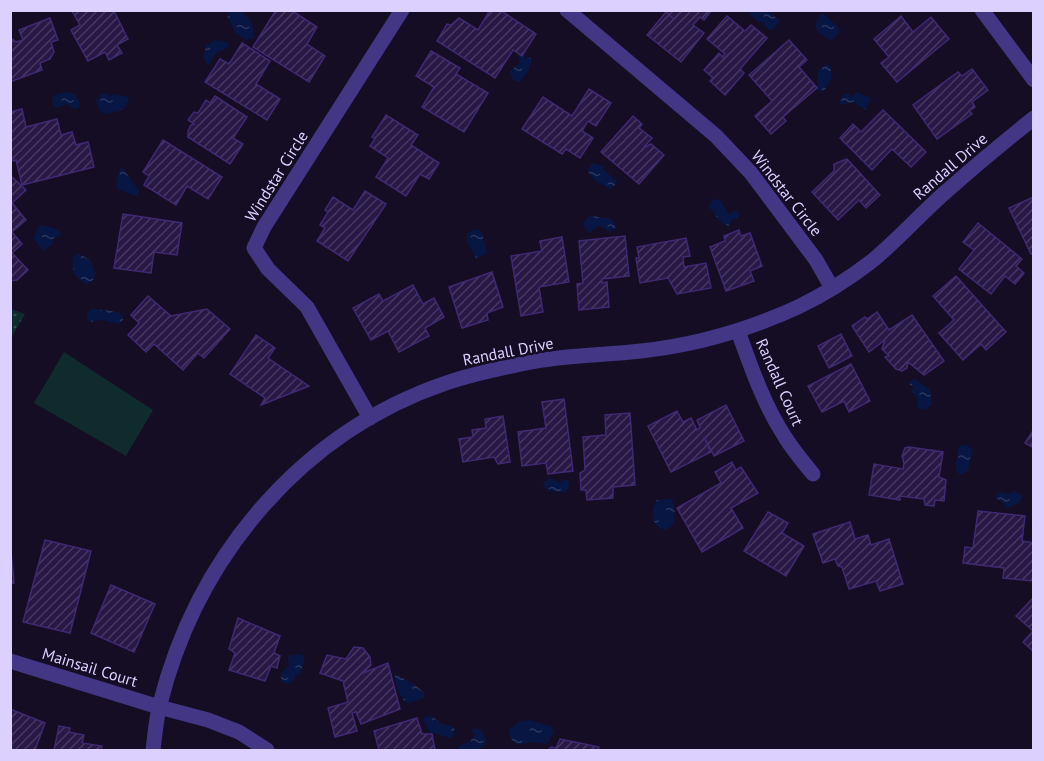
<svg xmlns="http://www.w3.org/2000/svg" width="1044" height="761" viewBox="0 0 1044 761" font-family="'PT Sans',sans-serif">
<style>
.green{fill:url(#green-dots)}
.pitch{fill:#102b2e}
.water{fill:url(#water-ripples)}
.building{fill:url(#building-hatch);stroke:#402973;stroke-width:1.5}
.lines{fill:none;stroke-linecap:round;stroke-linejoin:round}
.minor{stroke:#423685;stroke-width:15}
.labels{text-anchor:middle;stroke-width:5;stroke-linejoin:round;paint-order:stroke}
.street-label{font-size:16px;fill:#dbd0ff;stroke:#140d24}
</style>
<defs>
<pattern id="green-dots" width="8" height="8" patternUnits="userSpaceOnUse" patternTransform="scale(1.5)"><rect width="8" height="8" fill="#102b2e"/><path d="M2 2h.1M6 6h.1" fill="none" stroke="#32494d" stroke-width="1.8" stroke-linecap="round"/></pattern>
<pattern id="water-ripples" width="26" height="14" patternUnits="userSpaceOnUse" patternTransform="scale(1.5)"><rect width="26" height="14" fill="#071642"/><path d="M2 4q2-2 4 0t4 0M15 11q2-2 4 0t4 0" fill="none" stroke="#2b375e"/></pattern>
<pattern id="building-hatch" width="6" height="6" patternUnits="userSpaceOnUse" patternTransform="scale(1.5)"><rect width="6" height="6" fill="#271845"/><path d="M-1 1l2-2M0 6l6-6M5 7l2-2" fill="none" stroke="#463961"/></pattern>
</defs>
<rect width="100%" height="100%" fill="#140d24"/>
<path class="green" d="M 11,309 L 25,314 L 11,338 Z"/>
<path class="pitch" d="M 64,352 L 153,410 L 126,456 L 34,403 Z"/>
<g class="water">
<path d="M 229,11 L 242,11 C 251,20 254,26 253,38 L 245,40 L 235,32 L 227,16 Z"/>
<path d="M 750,11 L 769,11 L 780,21 L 773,30 L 768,29 L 763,22 L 758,22 L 749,13 Z"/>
<path d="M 822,13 L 837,26 L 840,31 L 831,41 L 819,33 L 815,27 L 817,19 Z"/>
<path d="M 215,40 L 227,42 L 229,47 C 220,52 213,51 212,63 L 207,64 L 203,57 L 206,46 Z"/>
<path d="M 524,54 L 526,58 L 529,57 L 532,59 L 528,72 L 519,82 L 513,80 L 510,72 L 520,62 L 518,57 L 520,55 Z"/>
<path d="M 825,65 L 829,65 L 831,68 L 831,79 L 824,91 L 817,90 L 818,71 Z"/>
<path d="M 66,92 L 74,94 L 80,102 L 79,108 L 74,109 L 67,104 L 57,108 L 53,105 L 52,96 Z"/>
<path d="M 856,92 L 871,98 L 866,110 L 854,102 L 841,105 L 839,102 L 843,95 L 847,93 L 853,97 Z"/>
<path d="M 107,93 L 110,97 L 115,94 L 127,97 L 129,100 C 124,113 116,111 104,114 L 99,110 L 96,100 L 102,94 Z"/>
<path d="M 593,163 L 603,166 C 605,174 613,175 617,183 L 611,189 L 595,181 L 587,171 Z"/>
<path d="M 122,167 L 139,191 L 138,194 L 135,196 L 118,189 C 115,181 117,174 122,167 Z"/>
<path d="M 712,199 L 720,200 L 729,214 L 735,211 L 739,212 L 739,217 L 737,219 L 733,218 L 729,226 L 723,224 L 718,219 L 709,207 Z"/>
<path d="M 592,216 L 611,219 L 616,224 L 615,229 L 610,232 L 599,226 L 589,233 L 582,224 L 588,217 Z"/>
<path d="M 40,225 L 54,228 L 61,233 L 60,236 L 54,238 L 52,245 L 43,250 L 33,238 Z"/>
<path d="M 478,229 L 482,233 L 487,252 L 483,256 L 476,258 L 467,242 L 467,233 Z"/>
<path d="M 79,254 C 91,259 97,266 94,280 L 87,284 C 74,277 71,272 73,257 Z"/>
<path d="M 92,309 L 113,311 L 122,314 L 123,320 L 120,324 L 102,320 L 91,322 L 87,319 L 87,313 Z"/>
<path d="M 915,379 L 930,390 L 932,404 L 929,407 L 923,410 L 917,407 L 918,399 L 912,392 L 913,387 L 909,384 L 912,380 Z"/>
<path d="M 966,444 L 972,450 L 968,471 L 960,475 L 955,469 L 959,446 Z"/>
<path d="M 550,478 L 559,483 L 563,480 L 568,480 L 570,486 L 565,493 L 553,491 L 547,492 L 547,489 L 542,484 Z"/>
<path d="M 1014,491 L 1023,496 L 1020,502 L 1008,508 L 1001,501 L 996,499 L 997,493 L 1002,492 L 1009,494 Z"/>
<path d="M 672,499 C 686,546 639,532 657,500 Z"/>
<path d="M 300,654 L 305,657 L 300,674 L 295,676 L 294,680 L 289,684 L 281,681 L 281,673 L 289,666 L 288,656 Z"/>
<path d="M 394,673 L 415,685 L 424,693 L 424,698 L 409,703 L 404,701 L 397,688 Z"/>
<path d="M 432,716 L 442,724 L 452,726 L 455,730 L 454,735 L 450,738 L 430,732 L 423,720 L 425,717 Z"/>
<path d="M 529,720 L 551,726 L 554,731 L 547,744 L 533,742 L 517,745 L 512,741 L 509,731 C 514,724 520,721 529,720 Z"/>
<path d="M 476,728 L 482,731 L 487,742 C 480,752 470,751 458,750 L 458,747 L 470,741 L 475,735 L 471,730 Z"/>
</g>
<g class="building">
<path d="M 115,10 L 114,11 L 128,39 L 117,45 L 122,53 L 109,60 L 105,52 L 88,61 L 71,30 L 80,25 L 72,11 Z"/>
<path d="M 276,10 L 291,10 L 317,27 L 307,44 L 325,56 L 309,82 L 253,47 Z"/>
<path d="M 490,10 L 500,10 L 536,34 L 522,56 L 513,50 L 495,78 L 437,41 L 447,24 L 451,25 L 459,18 L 478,30 Z"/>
<path d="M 664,10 L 712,10 L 704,20 L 700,17 L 693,25 L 704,33 L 681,62 L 647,35 L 666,12 L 674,19 Z"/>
<path d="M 727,16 L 745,31 L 751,25 L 767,38 L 740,69 L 744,73 L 725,95 L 710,81 L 713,78 L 704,70 L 719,53 L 723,57 L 725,54 L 707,39 Z"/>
<path d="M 901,16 L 913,32 L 931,17 L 949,39 L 897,82 L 881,63 L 889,57 L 874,39 Z"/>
<path d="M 50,18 L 58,40 L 51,42 L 54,52 L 50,59 L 40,63 L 42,70 L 10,82 L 10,40 L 12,39 L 16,42 L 23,40 L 19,30 Z"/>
<path d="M 789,40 L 807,60 L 799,67 L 817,88 L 783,117 L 786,121 L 771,134 L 755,116 L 772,101 L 749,75 Z"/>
<path d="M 242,43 L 270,61 L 256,84 L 280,99 L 267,120 L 205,82 L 220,59 L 229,64 Z"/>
<path d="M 431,51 L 460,68 L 456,74 L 488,93 L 464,132 L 422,107 L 434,87 L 416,76 Z"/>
<path d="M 972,69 L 988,90 L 972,102 L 975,107 L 969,111 L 972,114 L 937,139 L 913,105 L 958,72 L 962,76 Z"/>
<path d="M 589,89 L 611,103 L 596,126 L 588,121 L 582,131 L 593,138 L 580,158 L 566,149 L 562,154 L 522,129 L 543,97 L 572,116 Z"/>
<path d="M 215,96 L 247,117 L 233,138 L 243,144 L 230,164 L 188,137 L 188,131 L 191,125 L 194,124 L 188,120 L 194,112 L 198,113 L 206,100 L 210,103 Z"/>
<path d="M 22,109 L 26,127 L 57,119 L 61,135 L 72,132 L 76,145 L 88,142 L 94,167 L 22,185 L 16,160 L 13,161 L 10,152 L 10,112 Z"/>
<path d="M 883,110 L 926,152 L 911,167 L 892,149 L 872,170 L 840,138 L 853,124 L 861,132 Z"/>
<path d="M 386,115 L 418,135 L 411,145 L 439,163 L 429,179 L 420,174 L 406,196 L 376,177 L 388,158 L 370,146 L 375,139 L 372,137 Z"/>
<path d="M 633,116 L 642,124 L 639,128 L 652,138 L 643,148 L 651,144 L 664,155 L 639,184 L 601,152 Z"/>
<path d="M 163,140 L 222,177 L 208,199 L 187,186 L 176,205 L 144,185 L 149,176 L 143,172 Z"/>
<path d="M 847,159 L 880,195 L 866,208 L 859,200 L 838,220 L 812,192 L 834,171 L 834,164 Z"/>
<path d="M 10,175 L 26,190 L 12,203 L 26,220 L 12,232 L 22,244 L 12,253 L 28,270 L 17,280 L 10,281 Z"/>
<path d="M 365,191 L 386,204 L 348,261 L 317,241 L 325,228 L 320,225 L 328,212 L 325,210 L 333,197 L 353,210 Z"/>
<path d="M 1034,197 L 1034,253 L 1031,254 L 1009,208 Z"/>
<path d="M 123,214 L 182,223 L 177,255 L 154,252 L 151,273 L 114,268 Z"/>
<path d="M 978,223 L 1022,259 L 1016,266 L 1024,273 L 1015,284 L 1005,276 L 991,294 L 959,269 L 974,250 L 963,242 Z"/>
<path d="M 739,230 L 741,236 L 750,233 L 762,266 L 750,271 L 754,281 L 726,291 L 710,247 L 725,241 L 724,236 Z"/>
<path d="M 625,236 L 629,276 L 602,279 L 602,283 L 607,282 L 609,307 L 579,310 L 577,284 L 583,283 L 579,241 Z"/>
<path d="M 562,237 L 569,282 L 539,287 L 543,312 L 521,316 L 511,256 L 542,251 L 540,241 Z"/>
<path d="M 686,238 L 690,256 L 683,257 L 684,267 L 706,263 L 711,288 L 677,294 L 668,278 L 640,283 L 636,258 L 639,258 L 637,247 Z"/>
<path d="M 492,272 L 503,307 L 487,313 L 488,320 L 462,328 L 449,287 Z"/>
<path d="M 956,276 L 1006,332 L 986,350 L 981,344 L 963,360 L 939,333 L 954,320 L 933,296 Z"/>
<path d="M 413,285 L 423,304 L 434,298 L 444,317 L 425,328 L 429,336 L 399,352 L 388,331 L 371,340 L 353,308 L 379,294 L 383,301 Z"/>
<path d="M 148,296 L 171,316 L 207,309 L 230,329 L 204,358 L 198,353 L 183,370 L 154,344 L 146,352 L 128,335 L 139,323 L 131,315 Z"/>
<path d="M 877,312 L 889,330 L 912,315 L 944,361 L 924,375 L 908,362 L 907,368 L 902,371 L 896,369 L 885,357 L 889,356 L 882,349 L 885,340 L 869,352 L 852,326 L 865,317 L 867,319 Z"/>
<path d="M 841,334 L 852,356 L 829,368 L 818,346 Z"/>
<path d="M 256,335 L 275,348 L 268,358 L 309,386 L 261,405 L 265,398 L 230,374 Z"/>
<path d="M 851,364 L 870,401 L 849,412 L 844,401 L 822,412 L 808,386 Z"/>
<path d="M 564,399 L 573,471 L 548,474 L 546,463 L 522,466 L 518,432 L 546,428 L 542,402 Z"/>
<path d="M 726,405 L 744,441 L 714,456 L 704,437 L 711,452 L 671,472 L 648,426 L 677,411 L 683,422 L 691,418 L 697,430 L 700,427 L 697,420 Z"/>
<path d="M 630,413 L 635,485 L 613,487 L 613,498 L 587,500 L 586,490 L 581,490 L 580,473 L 585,470 L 583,437 L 606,435 L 605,415 Z"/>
<path d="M 503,416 L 510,462 L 498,464 L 494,457 L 463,462 L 459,439 L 473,437 L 472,430 L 486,428 L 485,419 Z"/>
<path d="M 1034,429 L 1034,448 L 1025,443 Z"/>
<path d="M 909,447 L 943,452 L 939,477 L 946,480 L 944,501 L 935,500 L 934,506 L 925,505 L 924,499 L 900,496 L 900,500 L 869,495 L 874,464 L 903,469 L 904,463 L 902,456 L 905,448 Z"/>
<path d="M 732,462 L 736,470 L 741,467 L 758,493 L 731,508 L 743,528 L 702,552 L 677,508 L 721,483 L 715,472 Z"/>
<path d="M 978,511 L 1025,516 L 1022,541 L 1034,543 L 1033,581 L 1003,578 L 1004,568 L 963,563 L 965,547 L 973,548 Z"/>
<path d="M 768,512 L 788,523 L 782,533 L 804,546 L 786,576 L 744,551 Z"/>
<path d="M 850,522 L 855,539 L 868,535 L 871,545 L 889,539 L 903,584 L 880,591 L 876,581 L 849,589 L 842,567 L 838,566 L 835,559 L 823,563 L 813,534 Z"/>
<path d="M 45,540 L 91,551 L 70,633 L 23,622 Z"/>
<path d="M 10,541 L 14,583 L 10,584 Z"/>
<path d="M 111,585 L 155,604 L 134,652 L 91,633 Z"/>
<path d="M 1034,597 L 1034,652 L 1023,642 L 1033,631 L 1016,616 Z"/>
<path d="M 238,618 L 280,636 L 274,653 L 280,656 L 277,668 L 271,666 L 265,681 L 229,670 L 235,653 L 229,649 Z"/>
<path d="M 354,647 L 363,648 L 370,657 L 371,665 L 363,673 L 388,663 L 400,709 L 361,724 L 356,712 L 352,713 L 357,731 L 335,737 L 328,708 L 348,702 L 343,681 L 320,673 L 327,655 L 346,659 Z"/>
<path d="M 10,709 L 45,723 L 35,750 L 12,750 Z"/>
<path d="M 417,718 L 422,734 L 432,734 L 435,750 L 379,750 L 374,731 Z"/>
<path d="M 59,726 L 70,728 L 69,732 L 84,735 L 82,743 L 102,746 L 101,750 L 54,750 Z"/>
<path d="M 560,739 L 599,747 L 598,750 L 548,750 L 551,747 L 556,748 Z"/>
</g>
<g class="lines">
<g class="minor">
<path d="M 567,10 L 716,136 L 751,173 L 816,260 L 832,288"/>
<path d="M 982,10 L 1034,80"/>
<path d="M 738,331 C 751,367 764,405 785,437 C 793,450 803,462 813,474"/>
<path d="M 370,418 L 307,307 L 268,269 L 254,248 L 264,227 L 402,10"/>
<path d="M 10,661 L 159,707 L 208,720 L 239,732 L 267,750"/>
<path d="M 153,750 C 155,735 156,719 160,704 C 197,557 300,433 446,383 C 472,374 510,366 537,361 C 571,355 607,355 641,351 C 696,345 748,330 798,307 C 823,295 850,278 872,261 C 899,239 922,212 949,189 C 976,165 1005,141 1034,118"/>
</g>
</g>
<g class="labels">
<g class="street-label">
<text transform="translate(950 166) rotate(-41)" y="6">Randall Drive</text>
<text transform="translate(276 176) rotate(-58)" y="6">Windstar Circle</text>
<text transform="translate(787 193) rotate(52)" y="6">Windstar Circle</text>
<text transform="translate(508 351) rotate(-11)" y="6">Randall Drive</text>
<text transform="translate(780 382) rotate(66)" y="6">Randall Court</text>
<text transform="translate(90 667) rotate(17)" y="6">Mainsail Court</text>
</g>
</g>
<rect width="1044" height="761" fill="none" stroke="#dbd0ff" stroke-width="24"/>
</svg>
